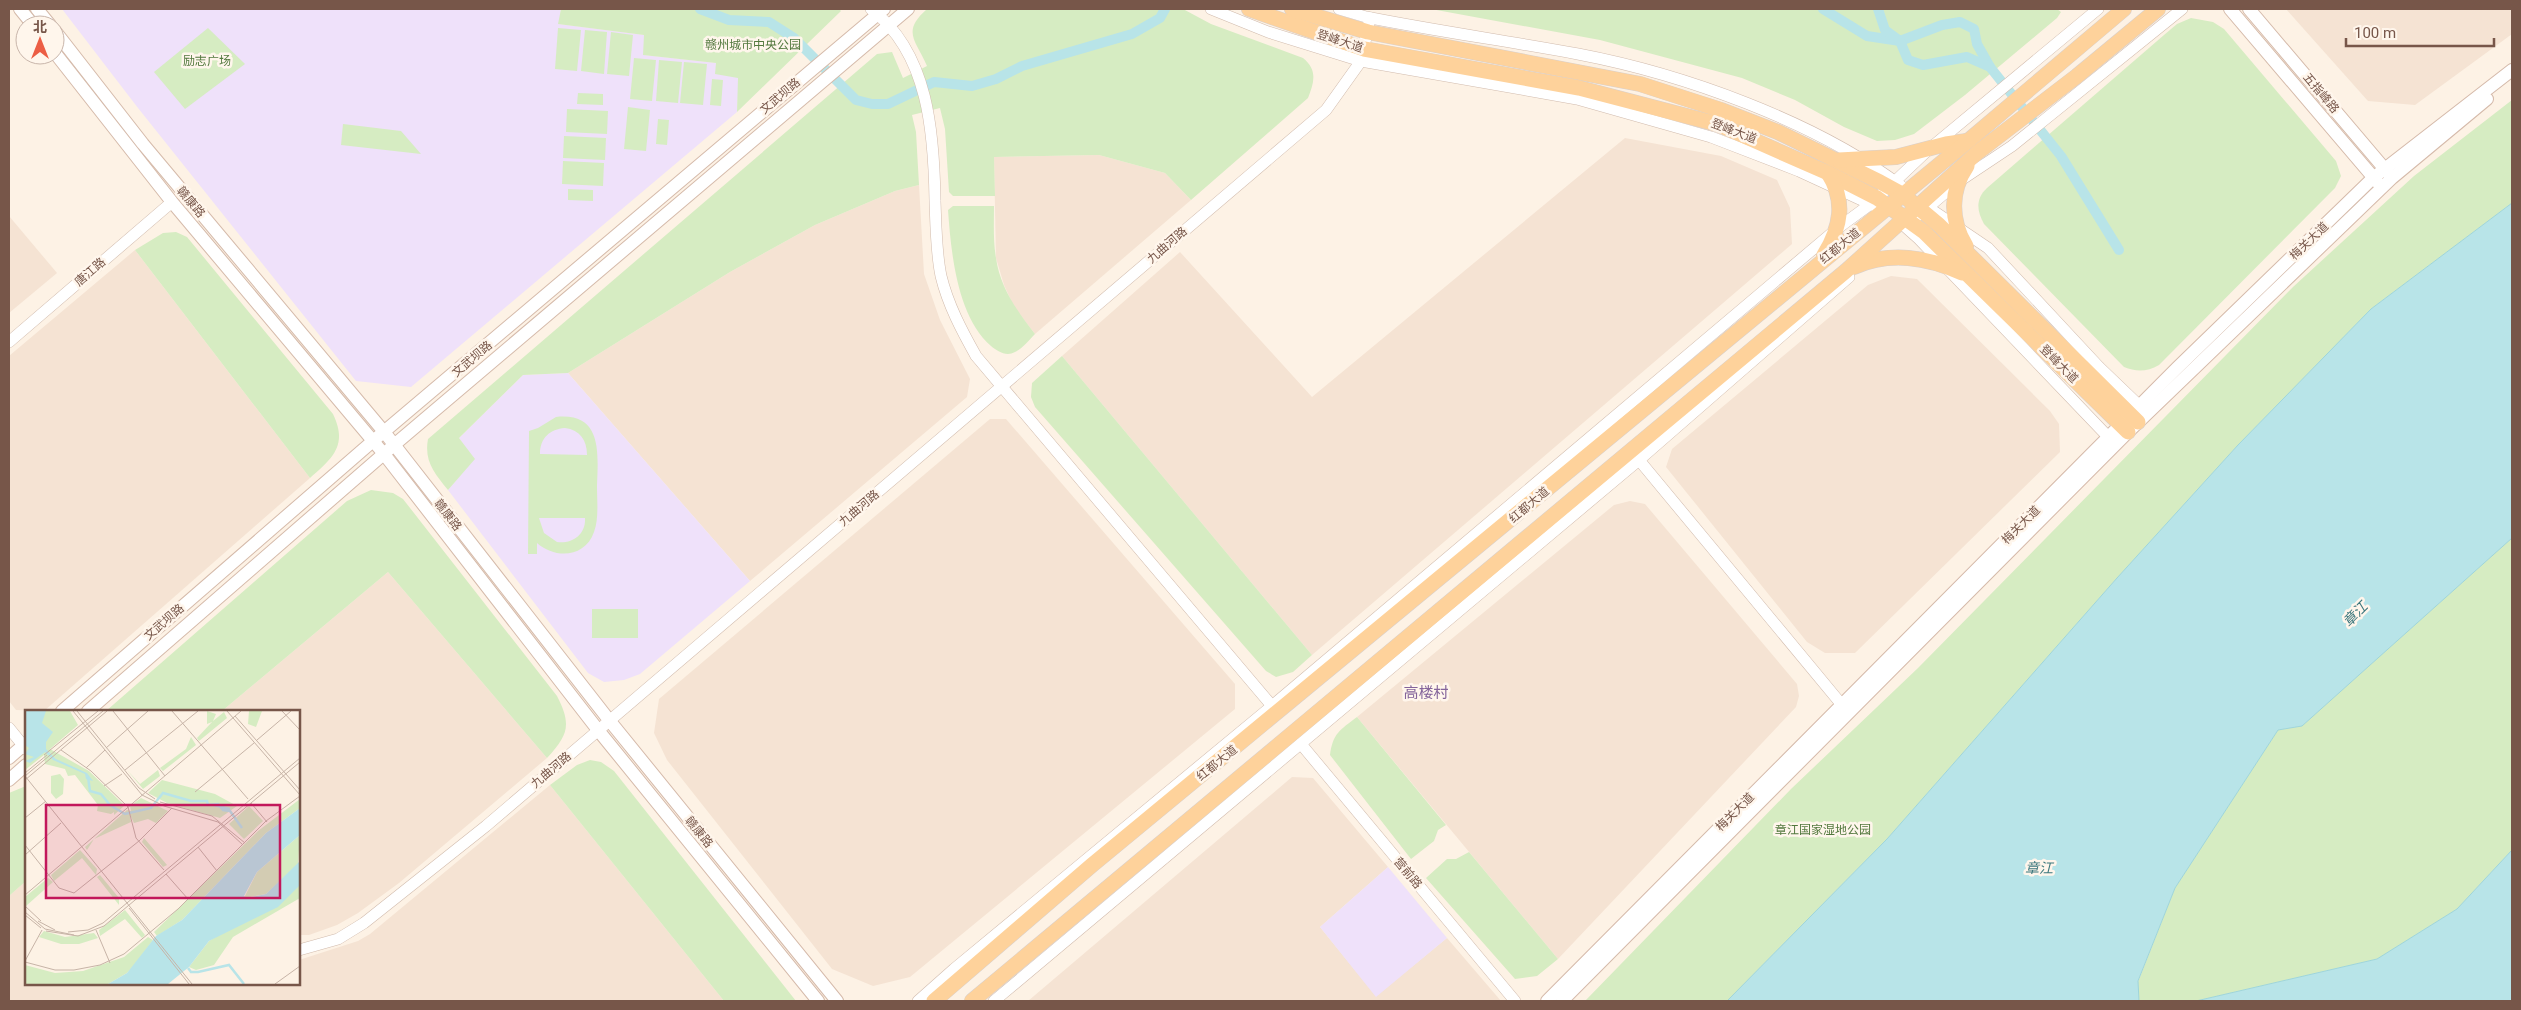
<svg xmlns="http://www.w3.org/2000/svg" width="2521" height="1010" viewBox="0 0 2521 1010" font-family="Roboto,'Noto Sans SC',sans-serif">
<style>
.residential{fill:#f5e3d3}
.education{fill:#efe1fa}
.green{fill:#d6ecc2;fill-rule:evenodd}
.water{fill:#b8e4e8;stroke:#9ed5da}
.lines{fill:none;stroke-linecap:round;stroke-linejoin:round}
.canal{stroke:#b8e4e8;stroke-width:10}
.tertiary-casing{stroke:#d1bbad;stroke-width:12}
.secondary-casing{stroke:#d5baaa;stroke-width:14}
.primary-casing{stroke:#d9d0cc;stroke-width:16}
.tertiary{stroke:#fff;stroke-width:11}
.secondary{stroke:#fff;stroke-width:12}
.primary{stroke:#fed29b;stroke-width:15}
.labels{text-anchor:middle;stroke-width:5;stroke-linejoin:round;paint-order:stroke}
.street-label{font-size:12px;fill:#775649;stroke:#fff6ec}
.park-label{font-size:12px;fill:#52783d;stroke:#fff6ec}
.water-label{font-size:14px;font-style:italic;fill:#3c777d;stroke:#fff6ec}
.quarter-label{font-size:15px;fill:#84649b;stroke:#fff6ec}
.inset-river{fill:none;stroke:#b8e4e8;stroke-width:2.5}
.inset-road{fill:none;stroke:#c7b4a7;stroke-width:1}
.view{fill:#c2185b;fill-opacity:0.15;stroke:#c2185b;stroke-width:2.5}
.inset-edge{fill:none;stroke:#775649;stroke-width:2.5}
</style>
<rect width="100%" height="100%" fill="#fdf2e5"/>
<g class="residential">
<path d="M 2286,9 L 2512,9 L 2512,34 L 2415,105 L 2368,101 Z"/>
<path d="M 1625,138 L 1721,156 L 1777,180 L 1790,208 L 1792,244 L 1312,655 L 1062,356 L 1180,252 L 1312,397 Z"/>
<path d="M 1099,155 L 1165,173 L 1191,200 L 1035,334 L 1014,307 L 1004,285 L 996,258 L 994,157 Z"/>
<path d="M 919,185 L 924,274 L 940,320 L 970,379 L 967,397 L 750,581 L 568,373 L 730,272 L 815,225 L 895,191 Z"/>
<path d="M 9,216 L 57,273 L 9,313 Z"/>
<path d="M 135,250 L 310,478 L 44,711 L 16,710 L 9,701 L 9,356 Z"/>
<path d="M 1891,276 L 1917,279 L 2050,411 L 2059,424 L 2060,452 L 1855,653 L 1825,653 L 1807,642 L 1666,467 L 1672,449 L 1868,285 Z"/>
<path d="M 990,419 L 1006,419 L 1235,684 L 1235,709 L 910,977 L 873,986 L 832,969 L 667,760 L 654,733 L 659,699 Z"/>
<path d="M 1630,501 L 1645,504 L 1797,684 L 1799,696 L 1796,707 L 1558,959 L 1357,717 L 1614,505 Z"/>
<path d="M 388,572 L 547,758 L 399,883 L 358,913 L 337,925 L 309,935 L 299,935 L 299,711 L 222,711 Z"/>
<path d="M 1292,777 L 1313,778 L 1388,867 L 1320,927 L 1376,996 L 1447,938 L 1501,1001 L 1028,1001 Z"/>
<path d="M 550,785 L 724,1001 L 9,1001 L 9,896 L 26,881 L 26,984 L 299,984 L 299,960 L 358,941 L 370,934 Z"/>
</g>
<g class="education">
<path d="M 62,9 L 561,9 L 559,24 L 645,35 L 644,55 L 717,63 L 739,78 L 737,112 L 411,387 L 356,381 L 138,108 Z"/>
<path d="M 568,373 L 750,581 L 640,674 L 624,680 L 604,682 L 588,673 L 448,490 L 474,459 L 459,438 L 523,375 Z"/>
<path d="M 1388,867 L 1447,938 L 1376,997 L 1320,927 Z"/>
</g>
<g class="green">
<path d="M 561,9 L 839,9 L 841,11 L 737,112 L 738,78 L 715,74 L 716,63 L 643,55 L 644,35 L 558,24 Z"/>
<path d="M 927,9 L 1183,9 L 1211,24 L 1303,58 C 1318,70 1314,83 1308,98 L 1191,200 L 1165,173 L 1099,155 L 994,157 L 995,196 L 953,196 L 949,192 L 945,129 L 940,108 L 912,115 L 916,132 L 919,185 L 895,191 L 815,225 L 730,272 L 568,373 L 523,375 L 459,438 L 475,459 L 448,490 C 434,473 424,461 428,439 L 877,54 L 892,52 L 903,78 L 927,66 C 916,40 901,32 927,9 Z"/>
<path d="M 1431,9 L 2057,9 L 2061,12 L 2057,18 L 1965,95 L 1914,134 L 1895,140 L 1877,141 L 1844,127 L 1795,100 L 1742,78 L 1600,40 Z"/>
<path d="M 2191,18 L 2213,22 L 2224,29 L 2336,161 L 2341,176 L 2335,188 L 2159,365 C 2147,372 2136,372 2124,367 L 1984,224 C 1977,211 1975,199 1987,188 L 2164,35 L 2177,24 Z"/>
<path d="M 208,28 L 245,64 L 185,109 L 154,72 Z"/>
<path d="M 558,28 L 581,30 L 577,71 L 555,69 Z"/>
<path d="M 585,30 L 607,32 L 604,74 L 581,71 Z"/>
<path d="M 611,32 L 633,35 L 629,76 L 607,74 Z"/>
<path d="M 634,58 L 656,60 L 652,101 L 630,99 Z"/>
<path d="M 659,60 L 682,62 L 678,103 L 656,101 Z"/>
<path d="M 684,62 L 707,64 L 703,105 L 680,103 Z"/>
<path d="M 712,79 L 723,80 L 721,106 L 710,105 Z"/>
<path d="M 578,93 L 603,94 L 603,105 L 577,104 Z"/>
<path d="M 2512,100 L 2512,203 L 2371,309 L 2238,445 L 2117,578 L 1887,839 L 1727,1001 L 1585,1001 L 1791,789 L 1918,668 L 2293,287 L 2414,176 Z"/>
<path d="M 628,107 L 650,110 L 646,151 L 624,149 Z"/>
<path d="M 567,109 L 608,111 L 607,134 L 566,132 Z"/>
<path d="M 658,119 L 669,120 L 667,145 L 656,144 Z"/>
<path d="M 343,124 L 401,131 L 421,154 L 341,145 Z"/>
<path d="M 564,136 L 606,138 L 605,160 L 563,158 Z"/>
<path d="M 563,161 L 604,163 L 603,186 L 562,184 Z"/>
<path d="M 568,189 L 593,190 L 593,201 L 568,200 Z"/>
<path d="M 953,206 L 994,206 C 994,223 993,241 996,258 C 1000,287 1017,311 1035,334 C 1029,340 1022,349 1015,352 C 1006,357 997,351 991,346 C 957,317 951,252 948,210 Z"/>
<path d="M 176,232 L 187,237 L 333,414 C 348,445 333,458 310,478 L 135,250 L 163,233 Z"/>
<path d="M 1062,356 L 1312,655 L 1293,672 L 1276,677 L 1266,671 L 1035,407 L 1031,397 L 1032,383 Z"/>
<path d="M 556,417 C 603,412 598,454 597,486 C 597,500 599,519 594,532 C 585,558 555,559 537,543 L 537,554 L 528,554 L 529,431 L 538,428 ZM 565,428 C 580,430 587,440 587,455 L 540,454 C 540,438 550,429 565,428 ZM 539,518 L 585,518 C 586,534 573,544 557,542 L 544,533 Z"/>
<path d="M 371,490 L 393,493 L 403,499 L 557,696 C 572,725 568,735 547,758 L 388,572 L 222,711 L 106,711 L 347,501 Z"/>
<path d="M 2512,538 L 2512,850 L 2457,909 L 2377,959 L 2196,1001 L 2139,1001 L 2138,982 L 2175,888 L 2278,730 L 2302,726 Z"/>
<rect x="592" y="609" width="46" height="29"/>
<path d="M 1357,717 L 1446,825 L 1438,830 L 1434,841 L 1411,859 L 1330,755 C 1333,733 1340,730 1357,717 Z"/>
<path d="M 590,760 L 601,762 L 614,771 L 796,1001 L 724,1001 L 550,785 L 577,765 Z"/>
<path d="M 26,786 L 26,881 L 9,896 L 9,793 Z"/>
<path d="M 1469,852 L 1558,959 L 1537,976 L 1515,979 L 1426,878 L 1447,859 L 1456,859 Z"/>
</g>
<g class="water">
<path d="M 2512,203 L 2512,538 L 2302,726 L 2278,730 L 2175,888 L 2138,981 L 2139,1001 L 1727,1001 L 1887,839 L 2117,578 L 2238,445 L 2371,309 Z"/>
<path d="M 2512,850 L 2512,1001 L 2196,1001 L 2377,959 L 2457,909 Z"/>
</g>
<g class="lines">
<g class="canal">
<path d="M 700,9 L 729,20 L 769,22 L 794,38 L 856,100 L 872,104 L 888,104 L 934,82 L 972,86 L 996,79 L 1022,66 L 1132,34 L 1160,18 L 1165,9"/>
<path d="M 1823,9 L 1867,36 L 1900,41 L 1942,25 L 1960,22 L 1974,29 L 1977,44 L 1990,67"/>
<path d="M 1878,9 L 1885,30 L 1900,41 L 1908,60 L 1923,65 L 1967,57 L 1990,67 L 2061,156 L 2119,250"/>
</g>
<defs>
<g id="tertiary">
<path d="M 871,9 C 929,53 934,134 935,201 C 936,226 936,252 941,276 C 948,305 962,331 976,356 L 1272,706"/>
<path d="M 1211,9 L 1268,32 L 1361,61 L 1577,99 L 1711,137 L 1799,171 L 1877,207"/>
<path d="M 1339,9 L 1366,17 C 1436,31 1508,41 1578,54 C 1683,74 1815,121 1901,186"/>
<path d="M 1923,204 L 1988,248 L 2099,367 L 2146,412"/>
<path d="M 1919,215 L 1958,182 L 2012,146 L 2182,9"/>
<path d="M 1901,223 L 1919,239 L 2114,443"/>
<path d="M 9,342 L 172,202"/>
<path d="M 1639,460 L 1847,711"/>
<path d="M 9,728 L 26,749"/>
<path d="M 1301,744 L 1515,1001"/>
<path d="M 299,950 L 338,939 L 364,923 L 486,826 L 1326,110 L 1361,61 L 1370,18"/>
<path d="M 918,1001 L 954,969 L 1272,706 L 1838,228 L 1872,203 L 1928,150 L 2098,9"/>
<path d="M 994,1001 L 1639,460 L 1849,277"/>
</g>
<g id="secondary">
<path d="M 20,9 L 33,25"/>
<path d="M 37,9 L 50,25"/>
<path d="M 2230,9 L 2379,184"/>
<path d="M 2249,9 L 2389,174"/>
<path d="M 55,31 L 143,144 L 385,433 L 609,720 L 837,1001"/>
<path d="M 55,53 L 172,202 L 384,454 L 598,730 L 818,1001"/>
<path d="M 62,711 L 373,441 L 884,9"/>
<path d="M 88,711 L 394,445 L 908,9"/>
<path d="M 9,758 L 26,743"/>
<path d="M 9,780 L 26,765"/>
<path d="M 1547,1001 L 2177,368 L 2373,178 L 2512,70"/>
<path d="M 1562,1001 L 2128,432 L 2392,178 L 2487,99"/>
</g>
<g id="primary">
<path d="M 1249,9 L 1364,49 L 1579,88 L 1717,124 L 1828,173 L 1877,198 L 1924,232 L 2128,432"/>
<path d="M 1292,9 L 1368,32 L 1640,84 L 1721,110 L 1778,132 L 1880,182 L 1902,194 L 1939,225 L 2138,422"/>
<path d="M 1839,160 L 1896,157 L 1946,144 L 1967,141"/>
<path d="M 1966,246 C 1950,220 1950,191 1967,166"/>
<path d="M 1824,255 C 1841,227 1846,201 1828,173"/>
<path d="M 1854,267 C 1889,251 1928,257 1962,273"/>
<path d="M 934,1001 L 1092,865 L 1968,141 L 2124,9"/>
<path d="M 972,1001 L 1846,271 L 1978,152 L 2077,76 L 2158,9"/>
</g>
</defs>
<use href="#tertiary" class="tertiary-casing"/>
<use href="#secondary" class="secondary-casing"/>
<use href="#primary" class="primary-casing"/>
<use href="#tertiary" class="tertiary"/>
<use href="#secondary" class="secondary"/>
<use href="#primary" class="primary"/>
</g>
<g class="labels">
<g class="street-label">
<text transform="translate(1340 41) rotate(18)" y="4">登峰大道</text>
<text transform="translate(2321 93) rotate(50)" y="4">五指峰路</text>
<text transform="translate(780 96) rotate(-40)" y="4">文武坝路</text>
<text transform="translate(1734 131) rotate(21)" y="4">登峰大道</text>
<text transform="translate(191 202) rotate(50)" y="4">赣康路</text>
<text transform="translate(2309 241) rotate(-44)" y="4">梅关大道</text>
<text transform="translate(1167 245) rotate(-41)" y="4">九曲河路</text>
<text transform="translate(1840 246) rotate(-39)" y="4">红都大道</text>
<text transform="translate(90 272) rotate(-41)" y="4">唐江路</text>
<text transform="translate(472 359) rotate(-40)" y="4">文武坝路</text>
<text transform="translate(2059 364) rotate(45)" y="4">登峰大道</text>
<text transform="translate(1529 505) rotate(-40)" y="4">红都大道</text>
<text transform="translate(859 508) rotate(-40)" y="4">九曲河路</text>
<text transform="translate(448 515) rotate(52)" y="4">赣康路</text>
<text transform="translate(2021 525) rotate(-45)" y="4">梅关大道</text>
<text transform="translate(164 622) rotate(-41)" y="4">文武坝路</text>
<text transform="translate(1217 763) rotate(-39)" y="4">红都大道</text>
<text transform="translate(551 770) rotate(-40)" y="4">九曲河路</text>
<text transform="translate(1735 812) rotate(-45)" y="4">梅关大道</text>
<text transform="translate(699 832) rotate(51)" y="4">赣康路</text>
<text transform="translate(1408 873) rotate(50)" y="4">营前路</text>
</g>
<g class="park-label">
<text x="753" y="49">赣州城市中央公园</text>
<text x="207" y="65">励志广场</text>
<text x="1823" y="834">章江国家湿地公园</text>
</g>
<g class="water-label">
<text transform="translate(2355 614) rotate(-45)" y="5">章江</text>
<text x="2039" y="873">章江</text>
</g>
<g class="quarter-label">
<text x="1426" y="698">高楼村</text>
</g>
</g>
<g transform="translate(25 710)">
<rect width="275" height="275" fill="#fdf2e5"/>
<path d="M 0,1 L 45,1 L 53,15 L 25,39 L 64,61 L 97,93 L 99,96 L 89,105 L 89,102 L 86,104 L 72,101 L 73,95 L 50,65 L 43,66 L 40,59 L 20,54 L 19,45 L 0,60 ZM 182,1 L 191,4 L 188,11 L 199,2 L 202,8 L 174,31 L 172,28 L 187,12 L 182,14 ZM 224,1 L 237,1 L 231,17 L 223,14 ZM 166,27 L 171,35 L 138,61 L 135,58 L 161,39 ZM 102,60 L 115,74 L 133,60 L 135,66 L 118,79 ZM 35,64 L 39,69 L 38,84 L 31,89 L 26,83 L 26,66 ZM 137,70 L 190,84 L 212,96 L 195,108 L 142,93 L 123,83 ZM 116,88 L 143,101 L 131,113 L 123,109 L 109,113 L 105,105 L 106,112 L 69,129 L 62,140 L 60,137 L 102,100 L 106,101 L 105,96 ZM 275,89 L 275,98 L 241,123 L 157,210 L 132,226 L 129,222 L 233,121 ZM 224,96 L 238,111 L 219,129 L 204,114 ZM 275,125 L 273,154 L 241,184 L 219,188 L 232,162 ZM 119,128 L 142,155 L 138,157 L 117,132 ZM 55,140 L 72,159 L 71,165 L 57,148 L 29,171 L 26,165 ZM 75,165 L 94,188 L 94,195 L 72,167 ZM 23,168 L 28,172 L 1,196 L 0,187 ZM 275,175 L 275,188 L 208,227 L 189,255 L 171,260 L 164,257 L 184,231 ZM 100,200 L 120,225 L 117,228 L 100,209 L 75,226 L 74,220 ZM 19,221 L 40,227 L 69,223 L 73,228 L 54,234 L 36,234 L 14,227 ZM 123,227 L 128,230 L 111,253 L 102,263 L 83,274 L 0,274 L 0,255 L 30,263 L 58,261 L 99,247 Z" fill="#d6ecc2"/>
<path d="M 0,1 L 21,1 L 17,13 L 28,22 L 21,32 L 21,39 L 31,49 L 62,63 L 68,71 L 61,69 L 60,64 L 28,50 L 20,42 L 5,53 L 0,51 L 9,47 L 0,44 L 4,38 L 0,35 ZM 275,98 L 275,125 L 232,162 L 219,186 L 222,188 L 241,184 L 275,151 L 275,175 L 253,197 L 184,231 L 164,257 L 143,274 L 83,274 L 102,263 L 131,226 L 157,210 L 241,123 Z" fill="#b8e4e8"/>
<path class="inset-river" d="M 63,67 L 65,81 L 76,84 L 85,95 L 100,104 L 126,98 L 138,83 L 166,91 L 182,91 L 183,95 L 193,94 L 198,100 L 205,101 L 217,118M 189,95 L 205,99M 163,258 L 166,262 L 173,262 L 204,255 L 219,274"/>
<path class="inset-road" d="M 48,1 L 117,85 L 139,96 L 193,112 L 218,135M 52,1 L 114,78 L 130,89M 88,1 L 140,66M 147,1 L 223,89M 202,1 L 275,85M 257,1 L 275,20M 210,6 L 275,80M 232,30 L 266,1M 81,38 L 123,1M 36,40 L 66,61 L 103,97 L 111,128 L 139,160M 19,45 L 73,1M 61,58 L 80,40M 100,60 L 173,1M 0,63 L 22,45M 0,66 L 167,274M 0,66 L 78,1M 0,70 L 82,1M 79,76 L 97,64M 170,82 L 229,33M 135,92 L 187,106 L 220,133M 226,93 L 242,112M 0,108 L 21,91M 0,135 L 34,178 L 49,183 L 114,131 L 147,98M 173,137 L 192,161M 0,145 L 36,113M 141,164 L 163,189M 0,185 L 216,1M 0,196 L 16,211M 104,198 L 164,274M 0,202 L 20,219 L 49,225M 0,205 L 16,218M 13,211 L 30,220M 71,220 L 85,253M 21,221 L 53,226 L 79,216 L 275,52M 43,222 L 63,220 L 78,213 L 275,48M 0,251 L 17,220M 0,252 L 30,260 L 49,260 L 75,255 L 99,244 L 153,199 L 241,111 L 275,86M 250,274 L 275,256"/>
<path class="view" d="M 21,95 L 255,95 L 255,188 L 21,188 Z"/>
<rect width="275" height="275" class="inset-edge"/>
</g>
<rect width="2521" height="1010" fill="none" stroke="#775649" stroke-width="20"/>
<g transform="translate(40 40)"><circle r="24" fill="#fff6ec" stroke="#c9b6ab"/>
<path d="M0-4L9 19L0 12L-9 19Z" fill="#ec5e45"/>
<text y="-8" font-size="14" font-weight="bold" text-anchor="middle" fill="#775649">北</text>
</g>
<path d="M2346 38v8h148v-8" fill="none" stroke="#775649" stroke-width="2.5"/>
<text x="2354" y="38" font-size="15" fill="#775649" stroke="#fff6ec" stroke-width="4" paint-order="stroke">100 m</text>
</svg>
